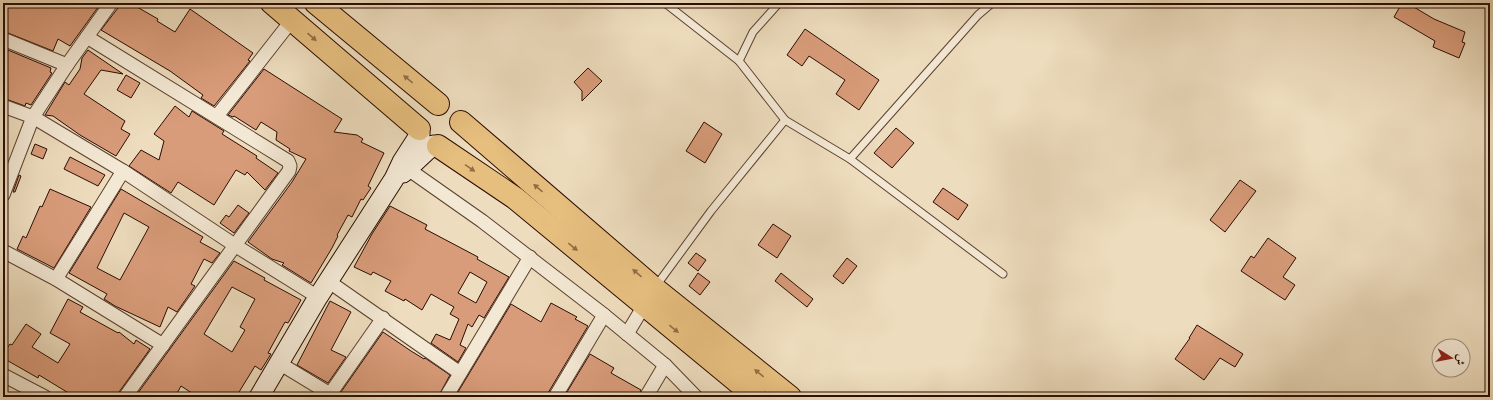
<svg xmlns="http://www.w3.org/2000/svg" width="1493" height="400" viewBox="0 0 1493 400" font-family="'IM FELL Great Primer',Amiri,serif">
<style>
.building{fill:#d99c7a;stroke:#2b0c01;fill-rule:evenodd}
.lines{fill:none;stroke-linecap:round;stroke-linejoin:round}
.service-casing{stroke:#5c4030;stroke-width:9}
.minor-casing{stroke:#5c4030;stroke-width:15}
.secondary-casing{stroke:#2b0c01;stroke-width:21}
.trunk-casing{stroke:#2b0c01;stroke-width:24}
.service{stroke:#f3e8d4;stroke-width:7}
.minor{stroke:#f3e8d4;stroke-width:13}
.secondary{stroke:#f3e8d4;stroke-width:19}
.trunk{stroke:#e6be7e;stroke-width:22}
.oneway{fill:#926e46}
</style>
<rect width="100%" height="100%" fill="#eddcbd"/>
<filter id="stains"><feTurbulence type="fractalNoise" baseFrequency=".005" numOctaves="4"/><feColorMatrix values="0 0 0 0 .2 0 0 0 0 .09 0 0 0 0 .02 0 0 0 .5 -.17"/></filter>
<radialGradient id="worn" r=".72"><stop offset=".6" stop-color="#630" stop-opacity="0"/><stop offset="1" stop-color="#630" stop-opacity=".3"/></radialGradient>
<g class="building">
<path d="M 3,3 L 101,3 L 70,46 L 58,39 L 53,51 L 3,31 Z"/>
<path d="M 119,3 L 130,3 L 158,19 L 157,21 L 175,32 L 190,9 L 253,53 L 248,60 L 250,61 L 214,106 L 201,98 L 203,95 L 170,71 L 101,30 L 118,8 Z"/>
<path d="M 1402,3 L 1407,3 L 1434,19 L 1465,32 L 1462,42 L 1465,43 L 1459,58 L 1433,47 L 1435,41 L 1394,17 Z"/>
<path d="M 805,29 L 879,80 L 859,110 L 836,94 L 845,80 L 809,56 L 802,66 L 787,55 Z"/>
<path d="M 3,48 L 51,68 L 50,72 L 52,73 L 31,105 L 26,103 L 25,106 L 3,98 Z"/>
<path d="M 88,50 L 123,74 L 101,70 L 84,94 L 125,121 L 121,129 L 130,134 L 116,156 L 80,135 L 53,116 L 45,115 L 65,82 L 69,85 L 80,69 L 82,58 Z"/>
<path d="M 588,68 L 602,81 L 582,101 L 582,91 L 574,82 Z"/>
<path d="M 264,69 L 342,119 L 334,132 L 357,135 L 363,139 L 361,142 L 384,153 L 368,186 L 371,188 L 363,200 L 361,199 L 352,217 L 348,215 L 337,235 L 338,236 L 332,248 L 311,283 L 282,265 L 284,263 L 272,259 L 248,242 L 292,182 L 306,159 L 289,151 L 290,149 L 276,140 L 277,132 L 261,122 L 256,130 L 234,116 L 233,117 L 228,115 Z"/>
<path d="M 126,75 L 140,83 L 131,98 L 117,90 Z"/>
<path d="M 175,106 L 189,117 L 192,111 L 224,131 L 222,134 L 257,156 L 256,158 L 278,173 L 265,190 L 247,172 L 245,175 L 236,170 L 214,205 L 178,182 L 171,193 L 129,166 L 141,150 L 159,160 L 164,141 L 154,134 Z"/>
<path d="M 704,122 L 722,134 L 705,163 L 686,151 Z"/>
<path d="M 896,128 L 914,143 L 892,168 L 874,153 Z"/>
<path d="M 35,144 L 47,149 L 43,159 L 31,154 Z"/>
<path d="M 70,157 L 105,175 L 98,186 L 64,169 Z"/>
<path d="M 19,175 L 21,176 L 15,192 L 13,192 Z"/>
<path d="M 1240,180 L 1256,191 L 1225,232 L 1210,220 Z"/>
<path d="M 943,188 L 968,205 L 958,220 L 933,202 Z"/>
<path d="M 50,189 L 91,207 L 54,268 L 17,249 L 23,236 L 26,238 L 40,206 L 42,207 Z"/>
<path d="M 121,189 L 203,237 L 200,242 L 220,253 L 212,263 L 204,259 L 191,284 L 195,286 L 177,312 L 168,307 L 160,327 L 115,306 L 104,299 L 107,294 L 69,273 ZM 124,213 L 149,227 L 120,280 L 97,268 Z"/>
<path d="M 238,205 L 249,213 L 234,233 L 220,223 L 226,215 L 229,217 Z"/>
<path d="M 390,206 L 427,225 L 425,229 L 478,257 L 477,259 L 509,277 L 484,318 L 479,315 L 472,327 L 468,324 L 460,345 L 466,348 L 458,362 L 431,343 L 436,334 L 450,340 L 459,319 L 450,314 L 454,307 L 431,294 L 422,310 L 405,299 L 404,301 L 385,291 L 391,281 L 373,272 L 371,275 L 354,267 L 372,234 ZM 470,272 L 487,282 L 476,303 L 458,293 Z"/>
<path d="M 773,224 L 791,236 L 777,258 L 758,245 Z"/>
<path d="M 1268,238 L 1296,258 L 1283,277 L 1295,285 L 1285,300 L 1241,271 L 1251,256 L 1254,258 Z"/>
<path d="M 696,253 L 706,260 L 698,271 L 688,263 Z"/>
<path d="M 847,258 L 857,266 L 843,284 L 833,276 Z"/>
<path d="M 234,261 L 265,278 L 264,280 L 301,300 L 288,323 L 285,322 L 268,353 L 271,354 L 261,370 L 255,366 L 236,397 L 198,397 L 181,386 L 175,397 L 135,397 ZM 232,287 L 255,299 L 240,327 L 245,330 L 232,352 L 204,334 Z"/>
<path d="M 698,273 L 710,282 L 700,295 L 689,286 Z"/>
<path d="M 781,273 L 813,299 L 807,307 L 775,281 Z"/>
<path d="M 68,299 L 83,307 L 80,312 L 118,333 L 119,332 L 134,344 L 136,340 L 150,349 L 119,392 L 117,397 L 75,397 L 39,375 L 38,378 L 3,358 L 3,354 L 10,344 L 12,345 L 26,324 L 41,334 L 32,347 L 58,363 L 70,344 L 50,333 Z"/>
<path d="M 330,301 L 351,312 L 331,350 L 346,357 L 328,383 L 297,365 Z"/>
<path d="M 551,303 L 577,317 L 575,319 L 588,326 L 548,393 L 547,397 L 455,397 L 511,304 L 541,322 Z"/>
<path d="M 1197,325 L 1243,354 L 1235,367 L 1220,358 L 1204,380 L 1175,359 L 1190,338 L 1189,338 Z"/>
<path d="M 383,332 L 411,351 L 424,359 L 425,358 L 450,375 L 438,397 L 343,397 L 341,392 Z"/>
<path d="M 590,354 L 614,368 L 611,373 L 641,390 L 638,397 L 564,397 Z"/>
</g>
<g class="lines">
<defs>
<g id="service">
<path d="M 665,3 L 739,61 L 785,120"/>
<path d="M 739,61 L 753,32 L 779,3"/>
<path d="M 850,159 L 978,15 L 992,3"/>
<path d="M 656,286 L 711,211 L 785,120 L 850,159 L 1003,274"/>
</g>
<g id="minor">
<path d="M 87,37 L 288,161 L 290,166 L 289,171 L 125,397"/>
<path d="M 3,39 L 67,65"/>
<path d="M 3,106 L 33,117 L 123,171 L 236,246 L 318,297"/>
<path d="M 217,116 L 292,20"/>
<path d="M 408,169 L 482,221 L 604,315 L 555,397"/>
<path d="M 3,195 L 33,117 L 67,65 L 111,3"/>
<path d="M 3,251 L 56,279 L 163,345"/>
<path d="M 56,279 L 123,171"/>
<path d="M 328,281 L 460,373"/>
<path d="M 604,315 L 665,365 L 696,397"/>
<path d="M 627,334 L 648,299"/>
<path d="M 279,363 L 335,397"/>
<path d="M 3,375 L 45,397"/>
<path d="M 330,394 L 383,318"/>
<path d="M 446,397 L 530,257"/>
<path d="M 646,397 L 665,365"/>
</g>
<g id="secondary">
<path d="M 403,173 L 433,145"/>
<path d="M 259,397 L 318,297 L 394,179 L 402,162 L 420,134"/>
</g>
<g id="trunk">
<path d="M 272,3 L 419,129"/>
<path d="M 316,3 L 438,104"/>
<path d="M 461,122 L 654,288 L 790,397"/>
<path d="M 438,146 L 515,198 L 756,397"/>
</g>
</defs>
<use href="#service" class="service-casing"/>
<use href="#minor" class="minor-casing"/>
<use href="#secondary" class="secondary-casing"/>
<use href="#trunk" class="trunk-casing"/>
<use href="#service" class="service"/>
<use href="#minor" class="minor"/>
<use href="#secondary" class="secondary"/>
<use href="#trunk" class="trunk"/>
</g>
<defs><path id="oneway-solid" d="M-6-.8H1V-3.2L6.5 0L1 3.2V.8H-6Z"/></defs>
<g class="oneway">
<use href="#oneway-solid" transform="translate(312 37) rotate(41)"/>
<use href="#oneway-solid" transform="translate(408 79) rotate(-141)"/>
<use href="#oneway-solid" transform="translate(470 168) rotate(34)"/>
<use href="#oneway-solid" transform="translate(538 188) rotate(-139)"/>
<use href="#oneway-solid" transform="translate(573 247) rotate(39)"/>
<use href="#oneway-solid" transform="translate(637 273) rotate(-139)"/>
<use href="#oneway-solid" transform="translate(674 329) rotate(39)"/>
<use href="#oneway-solid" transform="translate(759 373) rotate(-141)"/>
</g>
<rect width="1493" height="400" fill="none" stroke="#eddcbd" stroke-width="16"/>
<rect x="4" y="4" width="1485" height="392" fill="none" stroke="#2b0c01" stroke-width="2"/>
<rect x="8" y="8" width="1477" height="384" fill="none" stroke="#2b0c01"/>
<g transform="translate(1451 358) rotate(101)"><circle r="19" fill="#f3e8d4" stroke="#a39080"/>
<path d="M0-3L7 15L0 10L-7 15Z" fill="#8f2418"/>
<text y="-6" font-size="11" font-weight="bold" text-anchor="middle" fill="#2b0c01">ش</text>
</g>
<rect width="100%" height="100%" filter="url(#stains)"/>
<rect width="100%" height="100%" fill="url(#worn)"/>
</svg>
